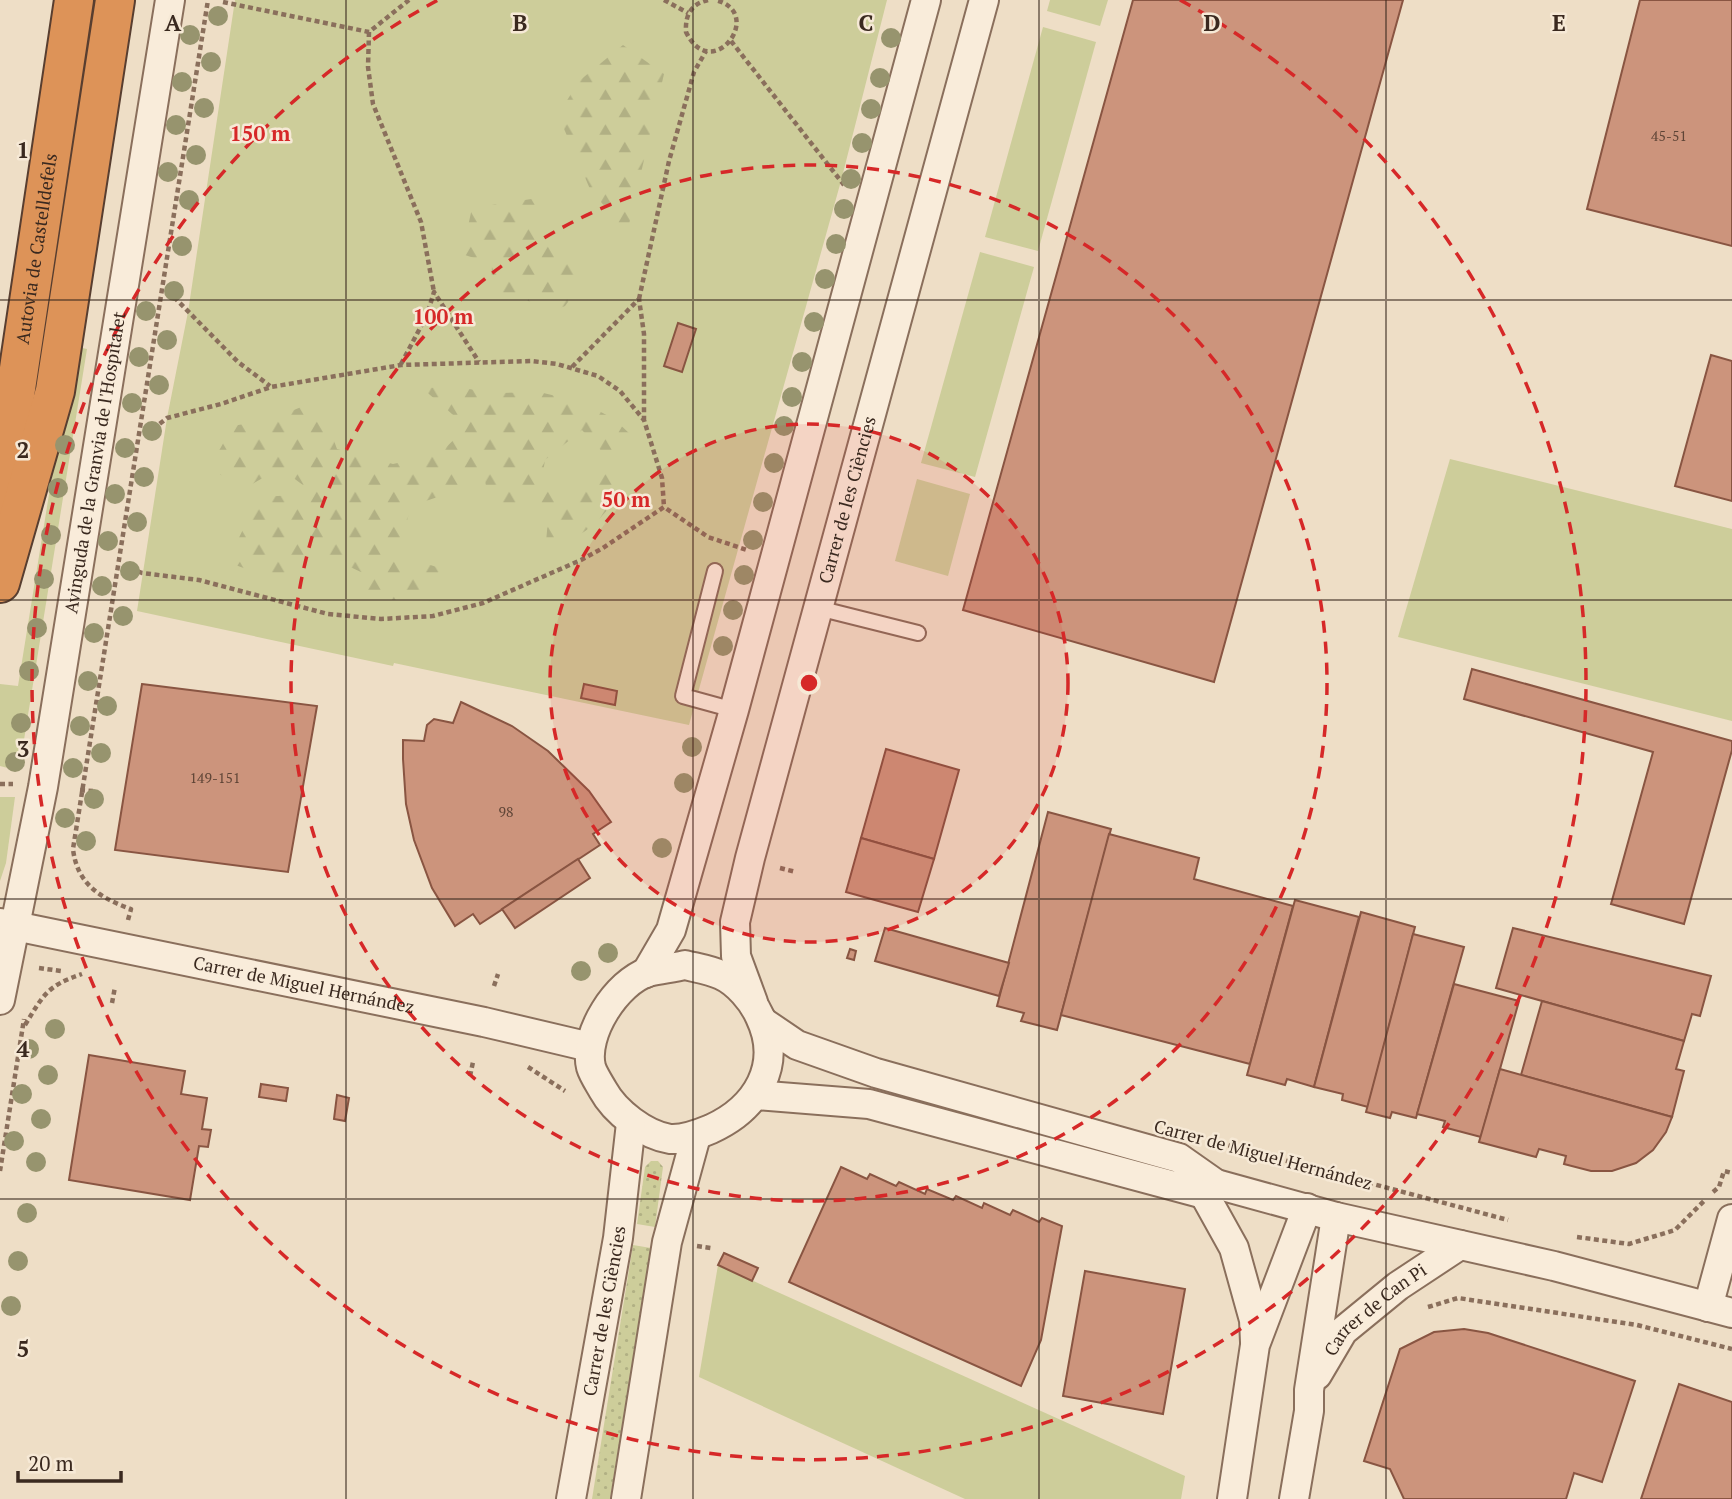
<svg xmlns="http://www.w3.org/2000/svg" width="1732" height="1499" viewBox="0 0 1732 1499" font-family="'PT Serif',serif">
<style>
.green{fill:#cdcd9a}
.forest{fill:url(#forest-firs)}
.garden{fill:url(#garden-dots)}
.building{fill:#cc947c;stroke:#895542;stroke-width:2}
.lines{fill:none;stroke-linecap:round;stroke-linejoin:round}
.lane-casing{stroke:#8a6f5c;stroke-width:18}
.street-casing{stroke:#8a6f5c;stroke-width:32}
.highway-casing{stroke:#583e30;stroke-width:42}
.path{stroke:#8a6f5c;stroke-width:4.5;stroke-dasharray:5 3.5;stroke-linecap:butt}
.lane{stroke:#f9ecda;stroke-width:14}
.street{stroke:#f9ecda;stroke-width:28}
.highway{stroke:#dd9358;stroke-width:38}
.tree{fill:#97946e}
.grid{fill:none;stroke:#3a291f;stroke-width:2;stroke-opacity:0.55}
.ring{fill:none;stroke:#d62828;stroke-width:3.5;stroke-dasharray:12 9}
.labels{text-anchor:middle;stroke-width:5;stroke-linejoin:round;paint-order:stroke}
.number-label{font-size:14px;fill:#5e4436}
.street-label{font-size:18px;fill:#3a291f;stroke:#f6e9d6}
.grid-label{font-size:23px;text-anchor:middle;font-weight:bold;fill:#3a291f;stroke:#f6e9d6;stroke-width:5;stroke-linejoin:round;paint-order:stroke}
.centre{fill:#d62828;stroke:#f6e9d6;stroke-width:3.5}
.ring-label{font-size:21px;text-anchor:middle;font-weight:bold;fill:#d62828;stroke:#f6e9d6;stroke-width:5;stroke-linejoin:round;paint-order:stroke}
</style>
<defs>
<pattern id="forest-firs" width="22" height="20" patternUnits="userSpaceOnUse" patternTransform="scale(1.75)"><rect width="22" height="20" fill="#cdcd9a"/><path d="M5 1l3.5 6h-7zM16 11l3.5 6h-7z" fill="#b1b084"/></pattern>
<pattern id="garden-dots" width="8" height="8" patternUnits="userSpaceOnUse" patternTransform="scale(1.75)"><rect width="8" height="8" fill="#cdcd9a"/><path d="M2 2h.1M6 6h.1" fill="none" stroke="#b1b084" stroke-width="1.8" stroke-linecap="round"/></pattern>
</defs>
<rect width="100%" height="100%" fill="#eedec6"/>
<g class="green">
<path d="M 235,0 L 887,0 L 841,181 L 689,725 L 394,663 L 393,666 L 137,611 L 167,418 L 188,312 Z"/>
<path d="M 1050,0 L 1108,0 L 1100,26 L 1047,11 Z"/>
<path d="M 1043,27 L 1096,42 L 1038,251 L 985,237 Z"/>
<path d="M 980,252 L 1034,267 L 975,477 L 921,463 Z"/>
<path d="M 78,347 L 87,349 L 19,771 L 0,766 L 0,684 L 18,686 L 62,414 Z"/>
<path d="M 1450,459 L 1732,529 L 1732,721 L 1398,637 Z"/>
<path d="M 917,479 L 970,494 L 948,576 L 895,561 Z"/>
<path d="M 0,797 L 15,797 L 6,863 L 0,881 Z"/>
<path d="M 718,1265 L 1185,1476 L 1181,1499 L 965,1499 L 699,1377 Z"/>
</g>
<g class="forest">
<path d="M 623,45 L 664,74 L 627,233 L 590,189 L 558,115 L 579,81 Z"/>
<path d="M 538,198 L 540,225 L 574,265 L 583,282 L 565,306 L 553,311 L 534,302 L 491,295 L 492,264 L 462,254 L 472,208 Z"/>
<path d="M 453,387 L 500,393 L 539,392 L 582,402 L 614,419 L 630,434 L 623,451 L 605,455 L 582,430 L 545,460 L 541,485 L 559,500 L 595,476 L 616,472 L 624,487 C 601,521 589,532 552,550 L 546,542 L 549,509 L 524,504 L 518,518 L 497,510 L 488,495 L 485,481 L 411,506 L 398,555 L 440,568 L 429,602 L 361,598 L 365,574 L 323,554 L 296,564 L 288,580 L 260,574 L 227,562 L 259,497 L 315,494 L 280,468 L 249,486 L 208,470 L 233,426 L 271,419 L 319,400 L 337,449 L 393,464 L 439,454 L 467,427 L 422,388 Z"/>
</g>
<g class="garden">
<path d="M 651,1161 L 658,1161 L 663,1167 L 655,1227 L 637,1224 L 645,1167 Z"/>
<path d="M 633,1245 L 651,1248 L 610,1499 L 592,1499 Z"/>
</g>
<g class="building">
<path d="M 1133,0 L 1403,0 L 1214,682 L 963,610 Z"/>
<path d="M 1640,0 L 1732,0 L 1732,246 L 1587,209 Z"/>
<path d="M 678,323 L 696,329 L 682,372 L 664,366 Z"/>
<path d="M 1711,355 L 1732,361 L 1732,501 L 1675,486 Z"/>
<path d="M 1472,669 L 1732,741 L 1732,750 L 1684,924 L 1611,904 L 1653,752 L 1464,699 Z"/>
<path d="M 142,684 L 317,706 L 288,872 L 115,850 Z"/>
<path d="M 584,684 L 617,691 L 615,705 L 581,698 Z"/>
<path d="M 461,702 L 512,726 L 548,751 L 589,791 L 611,822 L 593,834 L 600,845 L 480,924 L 473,914 L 455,926 L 432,888 L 414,840 L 406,804 L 403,759 L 403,740 L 424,741 L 427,725 L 434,719 L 453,723 Z"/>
<path d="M 886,749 L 959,770 L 934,859 L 861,838 Z"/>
<path d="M 1048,812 L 1111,829 L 1057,1030 L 1021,1021 L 1024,1013 L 997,1006 Z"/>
<path d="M 1109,834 L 1199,858 L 1194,879 L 1293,906 L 1250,1064 L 1061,1015 Z"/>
<path d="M 861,838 L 934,859 L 918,912 L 846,892 Z"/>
<path d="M 578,859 L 590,878 L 515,928 L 502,909 Z"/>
<path d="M 1295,900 L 1359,917 L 1314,1087 L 1287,1079 L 1285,1085 L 1247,1075 Z"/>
<path d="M 1361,912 L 1415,927 L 1368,1107 L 1342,1100 L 1343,1094 L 1314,1087 Z"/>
<path d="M 885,928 L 1009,963 L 999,996 L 875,961 Z"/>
<path d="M 1513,928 L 1711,976 L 1700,1016 L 1692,1014 L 1684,1041 L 1496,988 Z"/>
<path d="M 1413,934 L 1464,947 L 1416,1118 L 1392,1112 L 1390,1118 L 1366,1112 Z"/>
<path d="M 850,949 L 856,951 L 854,960 L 847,958 Z"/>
<path d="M 1454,984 L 1519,1001 L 1481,1137 L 1443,1127 L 1445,1121 L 1417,1114 Z"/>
<path d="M 1542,1001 L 1684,1041 L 1676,1069 L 1684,1071 L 1672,1117 L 1521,1075 Z"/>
<path d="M 89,1055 L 185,1071 L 181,1094 L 207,1098 L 202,1129 L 211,1130 L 208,1147 L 199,1146 L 190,1200 L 69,1180 Z"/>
<path d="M 1500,1069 L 1611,1100 L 1672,1117 L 1666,1132 L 1653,1150 L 1636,1163 L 1612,1171 L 1591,1171 L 1564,1164 L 1566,1156 L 1539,1149 L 1536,1157 L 1479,1142 Z"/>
<path d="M 261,1084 L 288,1088 L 286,1101 L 259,1097 Z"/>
<path d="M 337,1095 L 349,1098 L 345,1121 L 334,1119 Z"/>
<path d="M 841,1167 L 867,1179 L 870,1174 L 896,1186 L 899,1182 L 925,1194 L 927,1189 L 953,1200 L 956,1196 L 982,1208 L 984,1203 L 1010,1215 L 1013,1210 L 1039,1222 L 1042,1218 L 1062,1226 L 1041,1340 L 1021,1386 L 789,1282 Z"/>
<path d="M 724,1253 L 758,1268 L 752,1281 L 718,1265 Z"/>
<path d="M 1085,1271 L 1185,1289 L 1163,1414 L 1063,1396 Z"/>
<path d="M 1464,1329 L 1488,1333 L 1635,1381 L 1602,1482 L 1574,1473 L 1566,1499 L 1404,1499 L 1390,1469 L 1364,1461 L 1400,1349 L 1434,1332 Z"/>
<path d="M 1679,1384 L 1732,1402 L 1732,1499 L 1641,1499 Z"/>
</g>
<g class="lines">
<defs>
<g id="lane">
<path d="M 715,571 L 683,696 L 734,710"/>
<path d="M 818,608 L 918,633"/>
</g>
<g id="street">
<path id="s1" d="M 0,923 L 484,1022 L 590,1047"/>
<path d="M 685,965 C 697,968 710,970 721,975 C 737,982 753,1001 760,1017 C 783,1065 757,1108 711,1129 C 699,1134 684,1140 670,1139 C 645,1135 615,1112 603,1090 C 599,1083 593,1074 591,1067 C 583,1034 617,982 648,972 C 660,969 673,968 685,965 Z"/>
<path d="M 646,973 L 671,930 L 734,710 L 926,0"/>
<path id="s2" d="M 0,1000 L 43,787 L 170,0"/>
<path id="s3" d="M 753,1002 L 736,956 L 735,922 L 750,858 L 984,0"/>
<path d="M 763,1022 L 797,1045 L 876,1073 L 1179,1158 L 1216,1184 L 1336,1217 L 1554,1266 L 1732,1313"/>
<path d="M 756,1095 L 869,1104 L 1204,1194 L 1216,1184"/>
<path d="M 1204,1194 L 1234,1248 L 1254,1320 L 1255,1342"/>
<path d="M 1708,1307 L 1732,1219"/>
<path id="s4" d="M 1317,1375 L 1343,1331 L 1398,1286 L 1460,1245"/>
<path id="s5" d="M 571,1499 L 618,1238 L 631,1123"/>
<path d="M 626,1499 L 667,1242 L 696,1136"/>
<path d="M 1232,1499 L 1255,1345 L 1307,1208"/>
<path d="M 1294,1499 L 1309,1411 L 1309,1390 L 1336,1217"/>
</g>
<g id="highway">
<path id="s6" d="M 0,496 L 74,0"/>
<path d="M 0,583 L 55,391 L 115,0"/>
</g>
</defs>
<use href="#lane" class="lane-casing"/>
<use href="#street" class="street-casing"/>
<use href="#highway" class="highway-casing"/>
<g class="path">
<path d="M 664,0 L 688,13"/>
<path d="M 708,0 C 691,4 685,15 686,32 C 712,86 767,12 715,0"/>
<path d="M 223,2 L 369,32 L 409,0"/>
<path d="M 369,32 L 368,67 L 373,104 L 421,222 L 434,292"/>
<path d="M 731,41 L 844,185"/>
<path d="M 174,297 L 238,362 L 270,386"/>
<path d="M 639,299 L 669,161 L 694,72 L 706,51"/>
<path d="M 401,364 L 427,315 L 434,292 L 479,362"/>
<path d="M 572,367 L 639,299 L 644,334 L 644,419"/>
<path d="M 153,429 L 167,418 L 221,404 L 271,387 L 401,365 L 531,361 L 557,364 L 598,376 L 620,391 L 644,420 L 662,478 L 664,507"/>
<path d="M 130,568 L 142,573 L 199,580 L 328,614 L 381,619 L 433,616 L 483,603 L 581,560 L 603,548 L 664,507 L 708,537 L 747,550"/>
<path d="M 0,784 L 13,784"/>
<path d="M 80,790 L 93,791"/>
<path d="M 780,868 L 796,872"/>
<path d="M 128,920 L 131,909 C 100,898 77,884 73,849 L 208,0"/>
<path d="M 39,968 L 61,971"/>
<path d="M 494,986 L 498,974"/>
<path d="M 112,1003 L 115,987"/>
<path d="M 25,1025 C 44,994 47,986 82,974"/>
<path d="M 528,1067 L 565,1091"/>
<path d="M 470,1076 L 473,1062"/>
<path d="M 1212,1141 L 1508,1220"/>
<path d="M 0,1171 L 24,1019"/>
<path d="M 1713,1192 L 1719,1187 L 1724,1171 L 1732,1173"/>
<path d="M 1577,1237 L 1629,1244 L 1675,1230 L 1705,1200"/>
<path d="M 697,1246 L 711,1248"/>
<path d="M 1428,1307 L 1458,1298 L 1637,1325 L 1732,1349"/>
</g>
<use href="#lane" class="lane"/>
<use href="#street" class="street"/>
<use href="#highway" class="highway"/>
</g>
<g class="tree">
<circle cx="218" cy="16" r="10"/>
<circle cx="190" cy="35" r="10"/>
<circle cx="891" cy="38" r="10"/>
<circle cx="211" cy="62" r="10"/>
<circle cx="880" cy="78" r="10"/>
<circle cx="182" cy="82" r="10"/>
<circle cx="204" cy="108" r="10"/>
<circle cx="871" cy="109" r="10"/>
<circle cx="176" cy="125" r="10"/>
<circle cx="862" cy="143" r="10"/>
<circle cx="196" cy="155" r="10"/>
<circle cx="168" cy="172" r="10"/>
<circle cx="851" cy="179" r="10"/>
<circle cx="189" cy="200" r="10"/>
<circle cx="844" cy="209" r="10"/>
<circle cx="836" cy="244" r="10"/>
<circle cx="182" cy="246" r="10"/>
<circle cx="825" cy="279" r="10"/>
<circle cx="174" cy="291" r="10"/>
<circle cx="146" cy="311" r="10"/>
<circle cx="814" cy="322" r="10"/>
<circle cx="167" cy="340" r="10"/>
<circle cx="139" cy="357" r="10"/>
<circle cx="802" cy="362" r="10"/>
<circle cx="159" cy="385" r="10"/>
<circle cx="792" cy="397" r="10"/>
<circle cx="132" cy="403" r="10"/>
<circle cx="784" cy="426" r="10"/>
<circle cx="152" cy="431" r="10"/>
<circle cx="65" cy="445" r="10"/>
<circle cx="125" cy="448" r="10"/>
<circle cx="774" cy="463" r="10"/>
<circle cx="144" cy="477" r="10"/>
<circle cx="58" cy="488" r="10"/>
<circle cx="115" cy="494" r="10"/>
<circle cx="763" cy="502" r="10"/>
<circle cx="137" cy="522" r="10"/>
<circle cx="51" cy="535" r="10"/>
<circle cx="753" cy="540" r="10"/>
<circle cx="108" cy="541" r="10"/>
<circle cx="130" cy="571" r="10"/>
<circle cx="744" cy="575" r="10"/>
<circle cx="44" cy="579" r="10"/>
<circle cx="102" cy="586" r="10"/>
<circle cx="733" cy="610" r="10"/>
<circle cx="123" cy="616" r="10"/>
<circle cx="37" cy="628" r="10"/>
<circle cx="94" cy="633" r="10"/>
<circle cx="723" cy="646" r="10"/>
<circle cx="29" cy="671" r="10"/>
<circle cx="88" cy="681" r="10"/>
<circle cx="107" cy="706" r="10"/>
<circle cx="21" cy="723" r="10"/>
<circle cx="80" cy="726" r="10"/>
<circle cx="692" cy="747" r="10"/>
<circle cx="101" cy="753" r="10"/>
<circle cx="15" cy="762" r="10"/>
<circle cx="73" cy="768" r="10"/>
<circle cx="684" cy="783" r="10"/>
<circle cx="94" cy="799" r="10"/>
<circle cx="65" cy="818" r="10"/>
<circle cx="86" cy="841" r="10"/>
<circle cx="662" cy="848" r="10"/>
<circle cx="608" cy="953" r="10"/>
<circle cx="581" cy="971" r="10"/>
<circle cx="55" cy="1029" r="10"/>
<circle cx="29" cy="1049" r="10"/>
<circle cx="48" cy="1075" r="10"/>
<circle cx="22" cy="1094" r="10"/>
<circle cx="41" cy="1119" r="10"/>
<circle cx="14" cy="1141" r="10"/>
<circle cx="36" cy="1162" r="10"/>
<circle cx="27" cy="1213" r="10"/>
<circle cx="18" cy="1261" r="10"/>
<circle cx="11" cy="1306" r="10"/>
</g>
<path class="grid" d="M 346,0 L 346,1499M 693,0 L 693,1499M 1039,0 L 1039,1499M 1386,0 L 1386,1499M 0,300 L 1732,300M 0,600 L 1732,600M 0,899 L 1732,899M 0,1199 L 1732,1199"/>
<circle cx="809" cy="683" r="259" fill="#d62828" fill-opacity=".12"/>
<g class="ring">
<circle cx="809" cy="683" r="259"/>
<circle cx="809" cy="683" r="518"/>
<path d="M1180 0A777 777 0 1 1 438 0"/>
</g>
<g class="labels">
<g class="number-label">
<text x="1669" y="141">45-51</text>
<text x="215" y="783">149-151</text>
<text x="506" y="817">98</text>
</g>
<g class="street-label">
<text dy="6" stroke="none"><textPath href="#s6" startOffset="250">Autovia de Castelldefels</textPath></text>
<text dy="6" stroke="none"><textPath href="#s2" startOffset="546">Avinguda de la Granvia de l'Hospitalet</textPath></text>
<text dy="6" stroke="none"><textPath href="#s3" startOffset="520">Carrer de les Ciències</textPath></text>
<text dy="6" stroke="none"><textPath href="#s1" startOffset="310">Carrer de Miguel Hernández</textPath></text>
<text transform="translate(1263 1155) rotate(15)" y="6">Carrer de Miguel Hernández</text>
<text dy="6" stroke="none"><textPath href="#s5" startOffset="191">Carrer de les Ciències</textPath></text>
<text dy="6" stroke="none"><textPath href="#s4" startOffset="89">Carrer de Can Pi</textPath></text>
</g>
</g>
<g class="grid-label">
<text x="173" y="31">A</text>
<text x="520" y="31">B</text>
<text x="866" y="31">C</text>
<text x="1212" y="31">D</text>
<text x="1559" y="31">E</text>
<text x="23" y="158">1</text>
<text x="23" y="458">2</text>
<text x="23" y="757">3</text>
<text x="23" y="1057">4</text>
<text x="23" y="1357">5</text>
</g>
<circle cx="809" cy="683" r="10" class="centre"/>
<g class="ring-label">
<text x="260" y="141">150 m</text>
<text x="443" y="324">100 m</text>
<text x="626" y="507">50 m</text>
</g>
<path d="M18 1471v10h103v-10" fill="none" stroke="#3a291f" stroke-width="3.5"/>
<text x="28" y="1471" font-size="21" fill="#3a291f" stroke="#f6e9d6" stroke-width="5" paint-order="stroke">20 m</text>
</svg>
